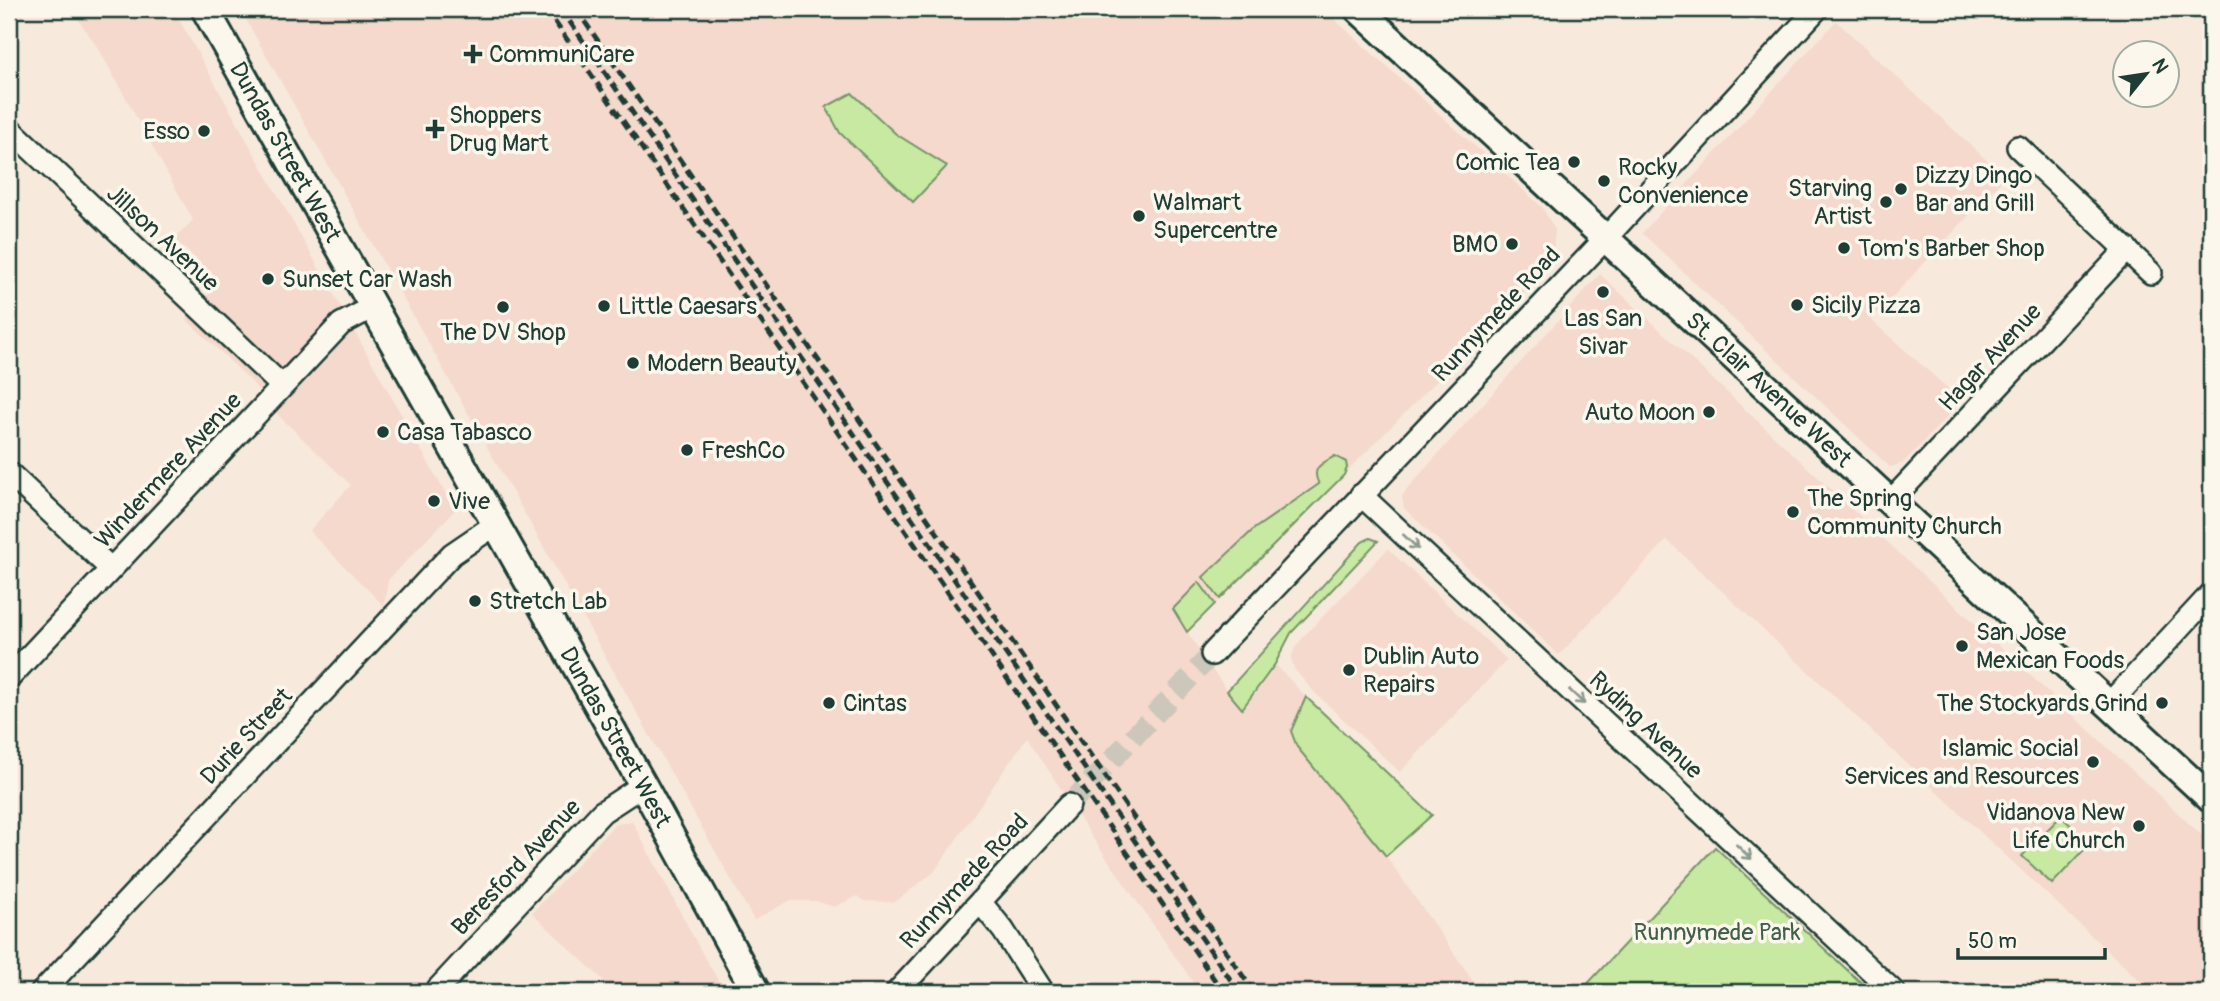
<svg xmlns="http://www.w3.org/2000/svg" width="2220" height="1001" viewBox="0 0 2220 1001" font-family="Pangolin,sans-serif">
<style>
.built{fill:#f4d9cc}
.green{fill:#c8e9a1;stroke:#74936a;stroke-width:2}
.lines{fill:none;stroke-linecap:round;stroke-linejoin:round}
.minor-tunnel{stroke:#cdc7bb;stroke-width:21;stroke-dasharray:21 10;stroke-linecap:butt}
.minor-casing{stroke:#1f3d34;stroke-width:26}
.major-casing{stroke:#1f3d34;stroke-width:32}
.minor{stroke:#fbf7ec;stroke-width:21}
.major{stroke:#fbf7ec;stroke-width:26}
.rail{stroke:#1f3d34;stroke-width:5;stroke-dasharray:10 5;stroke-linecap:butt}
.oneway{stroke:#8d9a90}
.poi-dot{fill:#1f3d34;stroke:#fbf7ec;stroke-width:2.5}
.labels{text-anchor:middle;stroke-width:7;stroke-linejoin:round;paint-order:stroke}
.poi-label{font-size:24px;fill:#1f3d34;stroke:#fbf7ec;text-anchor:start}
.street-label{font-size:24px;fill:#1f3d34;stroke:#fbf7ec}
.park-label{font-size:24px;fill:#415f4a;stroke:#fbf7ec}
</style>
<rect width="100%" height="100%" fill="#f8e9dd"/>
<filter id="ink" filterUnits="userSpaceOnUse"><feTurbulence type="fractalNoise" baseFrequency=".0143" numOctaves="2"/><feDisplacementMap in="SourceGraphic" scale="14" xChannelSelector="R" yChannelSelector="G"/><feConvolveMatrix kernelMatrix="1 2 1 2 8 2 1 2 1" color-interpolation-filters="sRGB"/></filter>
<g filter="url(#ink)">
<g class="built">
<path d="M 71,9 L 173,9 L 455,510 L 388,580 L 384,606 L 309,531 L 351,485 L 278,415 L 252,382 L 187,320 L 212,290 L 212,274 L 175,239 L 193,220 L 100,51 Z"/>
<path d="M 240,9 L 1323,9 L 1542,207 L 1555,230 L 1552,265 L 1187,632 L 1227,691 L 1241,709 L 1275,664 L 1306,697 L 1291,731 L 1297,747 L 1386,856 L 1481,992 L 1200,992 L 1090,834 L 1027,737 L 934,872 L 895,902 L 864,901 L 857,896 L 834,907 L 816,901 L 789,901 L 754,920 Z"/>
<path d="M 1836,21 L 2005,177 L 1871,320 L 1962,401 L 1903,463 L 1890,467 L 1642,233 Z"/>
<path d="M 1600,274 L 2211,844 L 2211,992 L 2152,992 L 1667,540 L 1559,655 L 1404,508 L 1402,497 L 1406,490 Z"/>
<path d="M 1388,549 L 1507,660 L 1400,772 L 1315,693 L 1295,670 L 1291,659 L 1295,648 L 1304,636 Z"/>
<path d="M 632,821 L 703,955 L 725,992 L 616,992 L 532,913 L 614,825 Z"/>
</g>
<g class="green">
<path d="M 852,93 L 896,134 L 947,166 L 913,202 L 840,133 L 826,107 Z"/>
<path d="M 1335,456 L 1346,462 L 1347,468 L 1344,475 L 1220,599 L 1203,577 L 1254,529 L 1319,484 C 1310,468 1322,463 1335,456 Z"/>
<path d="M 1370,538 L 1378,541 L 1291,633 L 1275,664 L 1242,709 L 1227,691 L 1362,542 Z"/>
<path d="M 1199,582 L 1215,604 L 1187,632 L 1173,609 Z"/>
<path d="M 1306,697 L 1432,815 L 1386,856 L 1297,747 L 1291,731 Z"/>
<path d="M 2061,816 L 2090,844 L 2052,884 L 2022,856 Z"/>
<path d="M 1715,847 L 1871,992 L 1580,992 Z"/>
</g>
<g class="lines">
<path class="minor-tunnel" d="M 1069,805 L 1212,654"/>
<defs>
<g id="minor">
<path d="M 9,128 L 282,386"/>
<path d="M 2018,147 L 2151,273"/>
<path d="M 9,473 L 111,569"/>
<path d="M 1361,495 L 1894,992"/>
<path d="M 1891,501 L 2127,249"/>
<path d="M 1212,654 L 1606,238 L 1817,9"/>
<path d="M 9,678 L 341,324 L 373,307"/>
<path d="M 2109,704 L 2211,594"/>
<path d="M 981,903 L 1003,930 L 1043,992"/>
<path d="M 42,992 L 452,554 L 496,524"/>
<path d="M 435,992 L 602,812 L 643,785"/>
<path d="M 897,992 L 1069,805"/>
</g>
<g id="major">
<path id="s1" d="M 205,9 L 643,785 L 756,992"/>
<path id="s2" d="M 1358,9 L 2211,799"/>
</g>
</defs>
<use href="#minor" class="minor-casing"/>
<use href="#major" class="major-casing"/>
<use href="#minor" class="minor"/>
<use href="#major" class="major"/>
<g class="rail">
<path d="M 546,9 L 1223,992"/>
<path d="M 561,9 L 1239,992"/>
<path d="M 576,9 L 1254,992"/>
</g>
</g>
<defs><path id="oneway-shaft" d="M-6 0H5M1.5-3L5.5 0L1.5 3" fill="none" stroke-width="1.6" stroke-linecap="round" stroke-linejoin="round" transform="scale(1.75)"/></defs>
<g class="oneway">
<use href="#oneway-shaft" transform="translate(1411 542) rotate(43)"/>
<use href="#oneway-shaft" transform="translate(1577 697) rotate(43)"/>
<use href="#oneway-shaft" transform="translate(1744 852) rotate(43)"/>
</g>
</g>
<g class="poi-dot">
<path d="M469.5 43.5h7v7h7v7h-7v7h-7v-7h-7v-7h7z"/>
<path d="M431.5 118.5h7v7h7v7h-7v7h-7v-7h-7v-7h7z"/>
<circle cx="204" cy="131" r="7"/>
<circle cx="1574" cy="162" r="7"/>
<circle cx="1604" cy="181" r="7"/>
<circle cx="1901" cy="189" r="7"/>
<circle cx="1886" cy="202" r="7"/>
<circle cx="1139" cy="216" r="7"/>
<circle cx="1512" cy="244" r="7"/>
<circle cx="1844" cy="248" r="7"/>
<circle cx="268" cy="279" r="7"/>
<circle cx="1603" cy="292" r="7"/>
<circle cx="1797" cy="305" r="7"/>
<circle cx="604" cy="306" r="7"/>
<circle cx="503" cy="307" r="7"/>
<circle cx="633" cy="363" r="7"/>
<circle cx="1709" cy="412" r="7"/>
<circle cx="383" cy="432" r="7"/>
<circle cx="687" cy="450" r="7"/>
<circle cx="434" cy="501" r="7"/>
<circle cx="1793" cy="512" r="7"/>
<circle cx="475" cy="601" r="7"/>
<circle cx="1962" cy="646" r="7"/>
<circle cx="1349" cy="670" r="7"/>
<circle cx="829" cy="703" r="7"/>
<circle cx="2162" cy="703" r="7"/>
<circle cx="2093" cy="762" r="7"/>
<circle cx="2139" cy="826" r="7"/>
</g>
<g class="labels">
<g class="poi-label">
<text x="489" y="62">CommuniCare</text>
<text x="449" y="123">Shoppers<tspan x="449" dy="28">Drug Mart</tspan></text>
<text x="190" y="139" text-anchor="end">Esso</text>
<text x="1560" y="170" text-anchor="end">Comic Tea</text>
<text x="1618" y="175">Rocky<tspan x="1618" dy="28">Convenience</tspan></text>
<text x="1915" y="183">Dizzy Dingo<tspan x="1915" dy="28">Bar and Grill</tspan></text>
<text x="1872" y="196" text-anchor="end">Starving<tspan x="1872" dy="28">Artist</tspan></text>
<text x="1153" y="210">Walmart<tspan x="1153" dy="28">Supercentre</tspan></text>
<text x="1498" y="252" text-anchor="end">BMO</text>
<text x="1858" y="256">Tom's Barber Shop</text>
<text x="282" y="287">Sunset Car Wash</text>
<text x="1811" y="313">Sicily Pizza</text>
<text x="618" y="314">Little Caesars</text>
<text x="1603" y="326" text-anchor="middle">Las San<tspan x="1603" dy="28">Sivar</tspan></text>
<text x="503" y="340" text-anchor="middle">The DV Shop</text>
<text x="647" y="371">Modern Beauty</text>
<text x="1695" y="420" text-anchor="end">Auto Moon</text>
<text x="397" y="440">Casa Tabasco</text>
<text x="701" y="458">FreshCo</text>
<text x="1807" y="506">The Spring<tspan x="1807" dy="28">Community Church</tspan></text>
<text x="448" y="509">Vive</text>
<text x="489" y="609">Stretch Lab</text>
<text x="1976" y="640">San Jose<tspan x="1976" dy="28">Mexican Foods</tspan></text>
<text x="1363" y="664">Dublin Auto<tspan x="1363" dy="28">Repairs</tspan></text>
<text x="843" y="711">Cintas</text>
<text x="2148" y="711" text-anchor="end">The Stockyards Grind</text>
<text x="2079" y="756" text-anchor="end">Islamic Social<tspan x="2079" dy="28">Services and Resources</tspan></text>
<text x="2125" y="820" text-anchor="end">Vidanova New<tspan x="2125" dy="28">Life Church</tspan></text>
</g>
<g class="street-label">
<text dy="8" stroke="none"><textPath href="#s1" startOffset="164">Dundas Street West</textPath></text>
<text transform="translate(163 238) rotate(43)" y="8">Jillson Avenue</text>
<text transform="translate(1496 314) rotate(-47)" y="8">Runnymede Road</text>
<text transform="translate(1990 357) rotate(-47)" y="8">Hagar Avenue</text>
<text dy="8" stroke="none"><textPath href="#s2" startOffset="560">St. Clair Avenue West</textPath></text>
<text transform="translate(168 470) rotate(-47)" y="8">Windermere Avenue</text>
<text transform="translate(1646 725) rotate(43)" y="8">Ryding Avenue</text>
<text transform="translate(246 736) rotate(-47)" y="8">Durie Street</text>
<text dy="8" stroke="none"><textPath href="#s1" startOffset="836">Dundas Street West</textPath></text>
<text transform="translate(516 867) rotate(-47)" y="8">Beresford Avenue</text>
<text transform="translate(964 881) rotate(-47)" y="8">Runnymede Road</text>
</g>
<g class="park-label">
<text x="1717" y="940">Runnymede Park</text>
</g>
</g>
<rect width="2220" height="1001" fill="none" stroke="#fbf7ec" stroke-width="35"/>
<rect x="18" y="18" width="2185" height="966" fill="none" stroke="#1f3d34" stroke-width="2.5" filter="url(#ink)"/>
<g transform="translate(2146 74) rotate(60)"><circle r="33" fill="#fbf7ec" stroke="#a3ada2" stroke-width="2"/>
<path d="M0-5L12 26L0 18L-12 26Z" fill="#1f3d34"/>
<text y="-10" font-size="19" font-weight="bold" text-anchor="middle" fill="#1f3d34">N</text>
</g>
<path d="M1958 948v10h147v-10" fill="none" stroke="#1f3d34" stroke-width="3.5"/>
<text x="1968" y="948" font-size="21" fill="#1f3d34" stroke="#fbf7ec" stroke-width="5" paint-order="stroke">50 m</text>
</svg>
